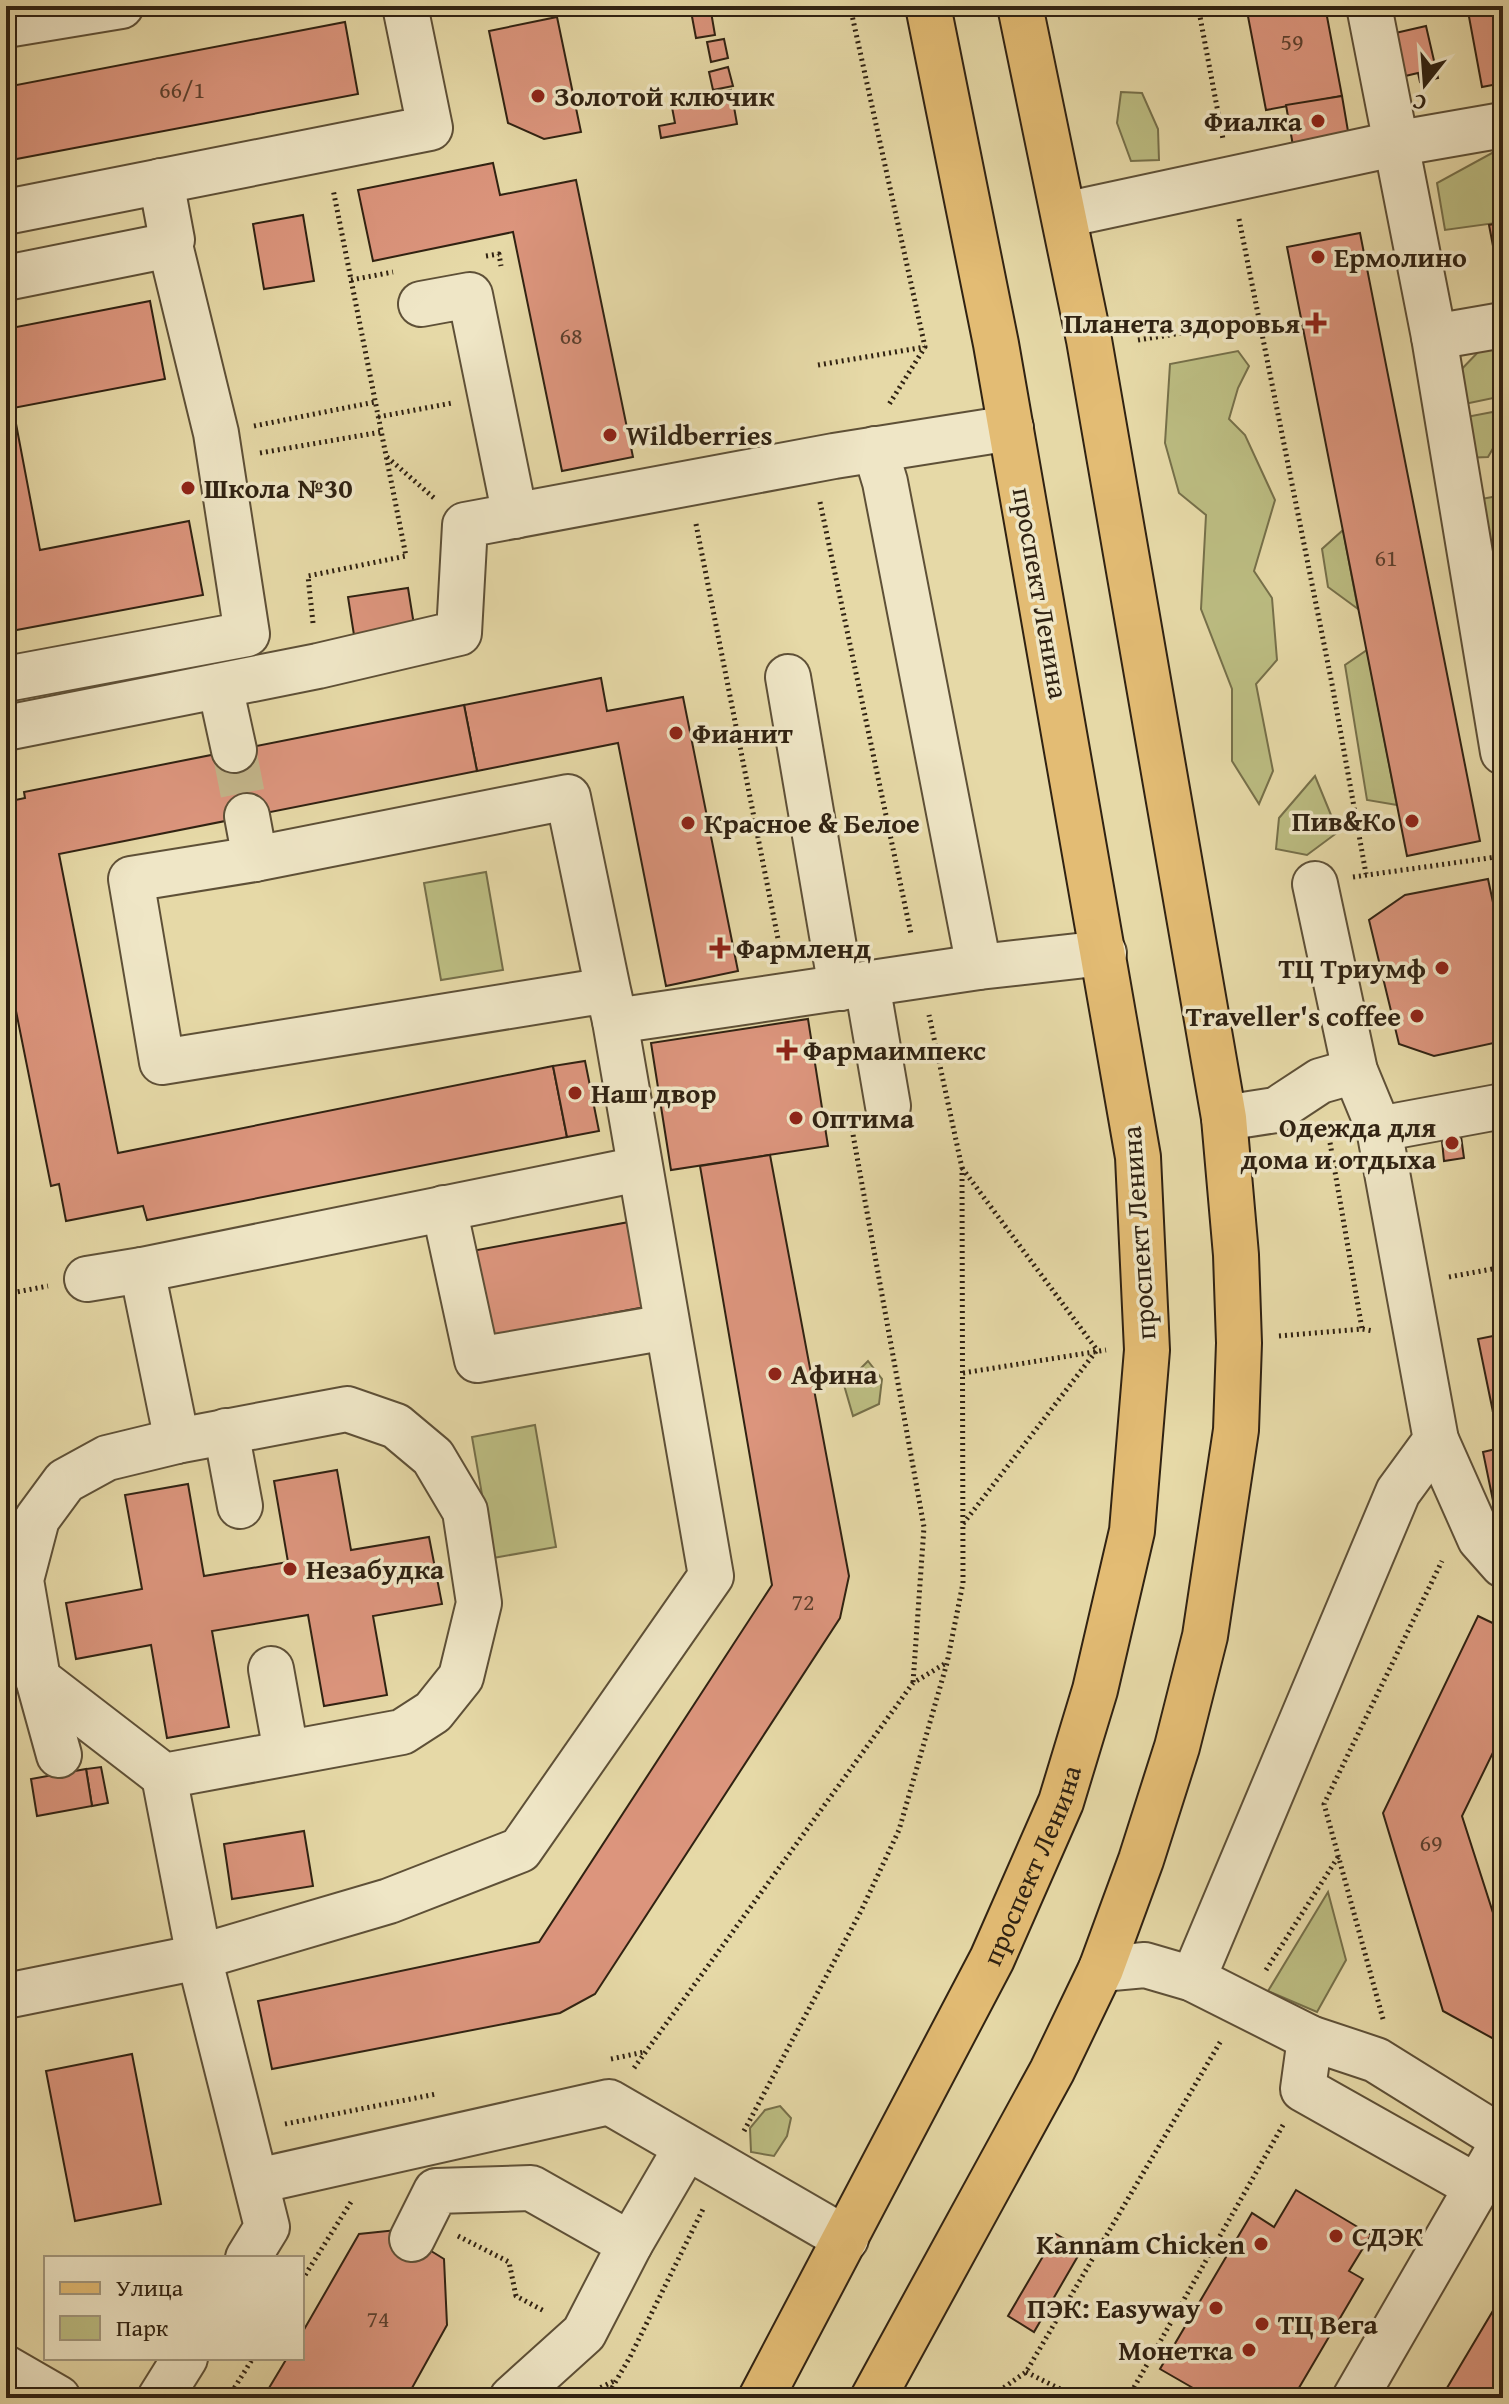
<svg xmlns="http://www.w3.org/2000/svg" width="1509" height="2404" viewBox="0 0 1509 2404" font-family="'Gentium Book Plus',serif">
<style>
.green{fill:#bcbd82;stroke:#76704a;stroke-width:2}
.building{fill:#dc957d;stroke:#302212;stroke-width:2}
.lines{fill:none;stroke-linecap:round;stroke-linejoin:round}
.minor-tunnel{stroke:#c2b489;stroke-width:44;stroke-dasharray:44 22;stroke-linecap:butt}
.minor-casing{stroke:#5e5037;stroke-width:48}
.major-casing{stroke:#302212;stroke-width:48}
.path{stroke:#302212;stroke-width:5;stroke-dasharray:2 4;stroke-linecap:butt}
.minor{stroke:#efe6c6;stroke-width:44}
.major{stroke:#e3bc74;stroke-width:44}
.poi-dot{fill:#8f2418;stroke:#efe6c6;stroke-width:3}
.labels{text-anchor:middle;stroke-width:7;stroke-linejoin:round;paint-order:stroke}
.number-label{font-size:24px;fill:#5b3f2d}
.poi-label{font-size:28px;font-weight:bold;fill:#302212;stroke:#efe6c6;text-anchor:start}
.street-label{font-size:28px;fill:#302212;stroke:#efe6c6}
</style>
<rect width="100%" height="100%" fill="#e6d9a7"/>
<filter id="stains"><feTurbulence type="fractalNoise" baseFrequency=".0025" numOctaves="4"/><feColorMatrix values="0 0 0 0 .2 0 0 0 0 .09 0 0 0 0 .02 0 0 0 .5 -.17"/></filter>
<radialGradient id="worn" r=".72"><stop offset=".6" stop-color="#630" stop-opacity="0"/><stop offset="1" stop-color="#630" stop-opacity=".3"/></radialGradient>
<g class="green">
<path d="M 1121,92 L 1142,93 L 1158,129 L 1159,160 L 1131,161 L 1117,123 Z"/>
<path d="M 1503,147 L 1503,222 L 1445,230 L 1437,183 Z"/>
<path d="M 1503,343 L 1503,396 L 1455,406 L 1456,375 L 1483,347 Z"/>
<path d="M 1238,351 L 1249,366 L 1238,388 L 1229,419 L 1245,435 L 1275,500 L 1254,571 L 1272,598 L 1277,660 L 1256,684 L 1273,771 L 1259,804 L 1232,761 L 1232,689 L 1201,609 L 1206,515 L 1179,493 L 1165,443 L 1170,364 Z"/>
<path d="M 1503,410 L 1503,431 L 1488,457 L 1464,458 L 1461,418 Z"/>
<path d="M 1503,495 L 1503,600 L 1491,598 L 1476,500 Z"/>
<path d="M 1343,530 L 1358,609 L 1328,587 L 1322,549 Z"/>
<path d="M 1367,650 L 1397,805 L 1367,800 L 1345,665 Z"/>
<path d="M 1315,776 L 1338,832 L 1307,855 L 1276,849 L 1279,818 Z"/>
<path d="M 486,872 L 503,970 L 441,980 L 424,883 Z"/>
<path d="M 868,1361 L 882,1379 L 879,1404 L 853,1416 L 844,1385 Z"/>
<path d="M 535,1425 L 556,1547 L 493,1558 L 472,1437 Z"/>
<path d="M 1328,1892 L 1346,1960 L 1317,2012 L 1268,1991 Z"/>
<path d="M 780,2106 L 791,2118 L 787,2136 L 774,2156 L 751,2152 L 750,2128 L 765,2110 Z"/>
</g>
<g class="building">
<path d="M 690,6 L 710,6 L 715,35 L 696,38 Z"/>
<path d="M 1246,6 L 1325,6 L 1342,96 L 1266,110 Z"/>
<path d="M 1467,6 L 1503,6 L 1503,83 L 1482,87 Z"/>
<path d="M 557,17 L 581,132 L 544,139 L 508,123 L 489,31 Z"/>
<path d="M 345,22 L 358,94 L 6,161 L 6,87 Z"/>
<path d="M 1426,26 L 1438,78 L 1420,82 L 1418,73 L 1401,77 L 1391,34 Z"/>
<path d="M 724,39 L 728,58 L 711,62 L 707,42 Z"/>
<path d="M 728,67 L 733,86 L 713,90 L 709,72 Z"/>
<path d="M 731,90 L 737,124 L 661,138 L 659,126 L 675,123 L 671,102 Z"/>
<path d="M 1342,96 L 1349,137 L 1293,146 L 1286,105 Z"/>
<path d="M 493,163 L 500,195 L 576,180 L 633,457 L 562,471 L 513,232 L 373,261 L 358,190 Z"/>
<path d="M 303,215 L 314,281 L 264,289 L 253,224 Z"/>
<path d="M 1503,222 L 1503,292 L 1502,293 L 1489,225 Z"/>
<path d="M 1360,233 L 1480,841 L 1407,856 L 1287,247 Z"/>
<path d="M 150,301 L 165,379 L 13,408 L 40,550 L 189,521 L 203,595 L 6,632 L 6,329 Z"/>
<path d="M 408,588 L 414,625 L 354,635 L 348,597 Z"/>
<path d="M 601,678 L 607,711 L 683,697 L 738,971 L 666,986 L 618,743 L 477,771 L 464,705 Z"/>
<path d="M 464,705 L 477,771 L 59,854 L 118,1153 L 553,1066 L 567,1137 L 147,1220 L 143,1206 L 66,1221 L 59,1184 L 51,1186 L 6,961 L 6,802 L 25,798 L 24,792 Z"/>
<path d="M 1488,879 L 1503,949 L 1503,1041 L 1434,1056 L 1399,1044 L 1369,920 L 1405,895 Z"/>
<path d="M 808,1019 L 828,1146 L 671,1170 L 651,1043 Z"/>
<path d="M 585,1061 L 599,1131 L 567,1137 L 553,1066 Z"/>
<path d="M 1460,1129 L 1464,1158 L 1444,1161 L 1441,1131 Z"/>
<path d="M 770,1155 L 849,1576 L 840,1618 L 595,1994 L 560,2013 L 272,2069 L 258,2001 L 539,1942 L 772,1585 L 700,1166 Z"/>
<path d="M 629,1222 L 645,1307 L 489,1336 L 472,1251 Z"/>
<path d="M 1503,1334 L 1503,1410 L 1493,1412 L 1478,1339 Z"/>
<path d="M 1503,1410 L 1503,1525 L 1498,1525 L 1483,1452 L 1500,1448 L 1493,1412 Z"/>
<path d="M 337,1470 L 351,1550 L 429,1537 L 442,1604 L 373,1616 L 387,1695 L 324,1706 L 308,1615 L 212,1631 L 229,1727 L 167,1738 L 151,1645 L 76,1659 L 66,1603 L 142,1589 L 125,1495 L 188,1484 L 204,1576 L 288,1562 L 274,1481 Z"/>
<path d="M 1478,1616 L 1503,1628 L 1503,1732 L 1462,1816 L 1503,1944 L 1503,2044 L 1443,2011 L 1383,1813 Z"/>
<path d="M 101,1767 L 108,1803 L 92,1806 L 86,1769 Z"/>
<path d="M 86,1769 L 92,1806 L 37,1816 L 31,1779 Z"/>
<path d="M 304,1831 L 313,1886 L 232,1899 L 224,1844 Z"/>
<path d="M 132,2054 L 161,2204 L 75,2221 L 46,2071 Z"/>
<path d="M 1296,2190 L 1371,2235 L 1349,2271 L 1363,2279 L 1293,2398 L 1187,2398 L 1193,2388 L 1160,2369 L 1252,2213 L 1274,2227 Z"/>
<path d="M 397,2230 L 444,2259 L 447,2325 L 407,2397 L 263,2398 L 287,2358 L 302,2358 L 302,2333 L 359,2234 Z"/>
<path d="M 1056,2234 L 1082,2249 L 1034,2332 L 1008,2316 Z"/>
<path d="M 1503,2294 L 1503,2398 L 1441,2398 Z"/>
</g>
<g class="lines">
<path class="minor-tunnel" d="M 234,750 L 247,816"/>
<defs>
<g id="minor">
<path d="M 1369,6 L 1434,337 L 1503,752"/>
<path d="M 6,25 L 121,6"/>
<path d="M 6,212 L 430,128 L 405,6"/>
<path d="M 1064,215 L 1394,144 L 1503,125"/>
<path d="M 6,278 L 170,245"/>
<path d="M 421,304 L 470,295 L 515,516"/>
<path d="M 1434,337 L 1503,325"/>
<path d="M 875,449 L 885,482 L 979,967"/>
<path d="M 788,677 L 841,988"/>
<path d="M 6,679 L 247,634 L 216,433 L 170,245 L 172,240 L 161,181"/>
<path d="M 220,686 L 234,750"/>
<path d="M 6,728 L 318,666 L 459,633 L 465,525 L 834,456 L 1011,428"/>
<path d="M 247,816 L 255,859"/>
<path d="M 867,984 L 888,1106"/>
<path d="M 615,1021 L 979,967 L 1104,953"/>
<path d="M 1224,1118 L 1276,1110 L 1320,1081 L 1355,1071"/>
<path d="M 1379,1129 L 1503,1106"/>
<path d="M 444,1208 L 477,1360 L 667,1327"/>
<path d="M 142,1270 L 177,1441"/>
<path d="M 87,1279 L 142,1270 L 639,1169"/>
<path d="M 347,1409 L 396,1426 L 433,1457 L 465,1511 L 479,1603 L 461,1677 L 433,1712 L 402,1732 L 164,1776 L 38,1679 L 21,1580 L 37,1519 L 65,1481 L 107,1458 L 177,1441 Z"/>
<path d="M 226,1431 L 240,1506"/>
<path d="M 1436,1440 L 1480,1539 L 1503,1565"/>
<path d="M 271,1669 L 286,1752"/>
<path d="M 38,1679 L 59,1755"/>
<path d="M 164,1776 L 199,1957 L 267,2227 L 248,2258"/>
<path d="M 1101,1969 L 1145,1965 L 1193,1979 L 1310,2038 L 1376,2060 L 1503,2139"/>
<path d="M 1193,1979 L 1398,1492 L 1436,1440 L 1379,1129 L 1355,1071 L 1315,884"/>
<path d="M 6,1996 L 199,1957 L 389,1901 L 520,1850 L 711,1576 L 615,1021 L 608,990 L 568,797 L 255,859 L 131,879 L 162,1062 L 608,990"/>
<path d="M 1310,2038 L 1303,2089 L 1477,2187"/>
<path d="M 257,2181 L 609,2102 L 846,2239"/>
<path d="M 412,2239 L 436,2191 L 531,2188 L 630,2244"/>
<path d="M 6,2368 L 58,2398"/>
<path d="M 160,2398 L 185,2358"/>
<path d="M 512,2398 L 584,2333 L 630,2244 L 686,2148"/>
<path d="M 1355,2398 L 1503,2142"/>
</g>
<g id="major">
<path id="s1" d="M 761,2398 L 992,1959 L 1061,1802 L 1095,1690 L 1132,1531 L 1147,1350 L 1138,1157 L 996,344 L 928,6"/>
<path d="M 873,2398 L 1052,2071 L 1101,1969 L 1141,1860 L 1177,1747 L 1205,1636 L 1236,1430 L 1239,1343 L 1236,1255 L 1224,1118 L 1089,340 L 1020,6"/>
</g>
</defs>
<use href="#minor" class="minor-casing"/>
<use href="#major" class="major-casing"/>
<g class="path">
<path d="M 850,6 L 925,347 L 888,406"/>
<path d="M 1198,6 L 1223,139"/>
<path d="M 1239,219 L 1332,684 L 1366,874"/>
<path d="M 486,256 L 499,254 L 501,266"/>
<path d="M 351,280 L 393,272"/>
<path d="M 1138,340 L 1258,321"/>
<path d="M 818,365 L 925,347"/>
<path d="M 378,417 L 452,403"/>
<path d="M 254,426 L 375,402"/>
<path d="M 260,453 L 381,432"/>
<path d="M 387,457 L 434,498"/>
<path d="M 820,502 L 911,934"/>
<path d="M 696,524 L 781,954"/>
<path d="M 313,623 L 308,576 L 406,556 L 333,189"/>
<path d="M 1353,877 L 1503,856"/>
<path d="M 1327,1125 L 1362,1329"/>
<path d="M 852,1129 L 924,1527 L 913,1683"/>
<path d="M 962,1168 L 1097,1350 L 963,1524"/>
<path d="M 1449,1277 L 1503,1267"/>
<path d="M 6,1294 L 48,1286"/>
<path d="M 1279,1336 L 1362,1329 L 1373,1331"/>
<path d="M 963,1373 L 1106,1350"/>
<path d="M 1266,1970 L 1338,1857"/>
<path d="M 1383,2019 L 1324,1804 L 1442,1561"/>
<path d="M 611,2059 L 644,2052"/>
<path d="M 634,2068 L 913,1683 L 946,1663"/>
<path d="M 285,2124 L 436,2094"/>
<path d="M 744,2131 L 862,1909 L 899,1830 L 947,1663 L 963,1583 L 962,1168 L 929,1015"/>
<path d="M 458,2236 L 509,2262 L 516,2296 L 546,2312"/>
<path d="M 302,2280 L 351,2202"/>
<path d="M 1026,2372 L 1078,2398"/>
<path d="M 228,2398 L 253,2358"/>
<path d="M 579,2398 L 614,2381"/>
<path d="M 606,2398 L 630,2357 L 704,2207"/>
<path d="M 989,2398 L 1026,2372 L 1222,2039"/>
<path d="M 1128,2398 L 1283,2125"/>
</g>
<use href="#minor" class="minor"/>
<use href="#major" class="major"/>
</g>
<g class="poi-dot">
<circle cx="538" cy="96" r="8"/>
<circle cx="1318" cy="121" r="8"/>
<circle cx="1318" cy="257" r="8"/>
<path d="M1312 311h8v8h8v8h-8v8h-8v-8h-8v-8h8z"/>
<circle cx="610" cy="435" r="8"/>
<circle cx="188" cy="488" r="8"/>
<circle cx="676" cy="733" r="8"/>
<circle cx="1412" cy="821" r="8"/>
<circle cx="688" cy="823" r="8"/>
<path d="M716 936h8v8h8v8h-8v8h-8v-8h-8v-8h8z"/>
<circle cx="1442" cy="968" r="8"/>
<circle cx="1417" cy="1016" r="8"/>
<path d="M783 1038h8v8h8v8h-8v8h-8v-8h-8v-8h8z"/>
<circle cx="575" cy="1093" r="8"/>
<circle cx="796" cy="1118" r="8"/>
<circle cx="1452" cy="1143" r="8"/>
<circle cx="775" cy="1374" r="8"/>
<circle cx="290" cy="1569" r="8"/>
<circle cx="1336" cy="2236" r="8"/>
<circle cx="1261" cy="2244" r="8"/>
<circle cx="1216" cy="2308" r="8"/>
<circle cx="1262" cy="2324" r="8"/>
<circle cx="1249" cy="2350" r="8"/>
</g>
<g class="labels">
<g class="number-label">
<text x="1292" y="50">59</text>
<text x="182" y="98">66/1</text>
<text x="571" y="344">68</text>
<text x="1386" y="566">61</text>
<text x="803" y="1610">72</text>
<text x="1431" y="1851">69</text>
<text x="378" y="2327">74</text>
</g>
<g class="poi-label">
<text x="554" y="106">Золотой ключик</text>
<text x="1302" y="131" text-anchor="end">Фиалка</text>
<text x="1334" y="267">Ермолино</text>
<text x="1300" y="333" text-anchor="end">Планета здоровья</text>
<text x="626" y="445">Wildberries</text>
<text x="204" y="498">Школа №30</text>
<text x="692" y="743">Фианит</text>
<text x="1396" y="831" text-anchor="end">Пив&amp;Ко</text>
<text x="704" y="833">Красное &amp; Белое</text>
<text x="736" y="958">Фармленд</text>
<text x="1426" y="978" text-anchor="end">ТЦ Триумф</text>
<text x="1401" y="1026" text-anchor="end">Traveller's coffee</text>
<text x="803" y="1060">Фармаимпекс</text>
<text x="591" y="1103">Наш двор</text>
<text x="812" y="1128">Оптима</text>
<text x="1436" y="1137" text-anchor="end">Одежда для<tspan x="1436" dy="32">дома и отдыха</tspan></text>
<text x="791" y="1384">Афина</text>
<text x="306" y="1579">Незабудка</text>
<text x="1352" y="2246">СДЭК</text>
<text x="1245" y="2254" text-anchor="end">Kannam Chicken</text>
<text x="1200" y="2318" text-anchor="end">ПЭК: Easyway</text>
<text x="1278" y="2334">ТЦ Вега</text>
<text x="1233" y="2360" text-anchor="end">Монетка</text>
</g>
<g class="street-label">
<text transform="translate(1041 593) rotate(80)" y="10">проспект Ленина</text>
<text transform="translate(1138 1233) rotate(-94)" y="10">проспект Ленина</text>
<text dy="10" stroke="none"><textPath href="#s1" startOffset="598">проспект Ленина</textPath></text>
</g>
</g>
<rect width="1509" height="2404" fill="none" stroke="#e6d9a7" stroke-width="32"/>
<rect x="8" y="8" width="1493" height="2388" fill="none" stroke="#302212" stroke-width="4"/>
<rect x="16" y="16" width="1477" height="2372" fill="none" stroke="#302212" stroke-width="2"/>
<rect x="44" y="2256" width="260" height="104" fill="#efe6c6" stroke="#a3987e" stroke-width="2"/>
<rect x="60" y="2282" width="40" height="12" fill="#e3bc74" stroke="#a3987e" stroke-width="2"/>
<text x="116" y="2296" font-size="24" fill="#302212">Улица</text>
<rect x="60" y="2316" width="40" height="24" fill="#bcbd82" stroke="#a3987e" stroke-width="2"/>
<text x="116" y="2336" font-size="24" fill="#302212">Парк</text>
<g transform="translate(1425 84) rotate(197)" stroke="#efe6c6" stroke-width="6" paint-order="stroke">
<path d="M0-6L14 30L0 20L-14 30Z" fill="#302212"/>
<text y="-12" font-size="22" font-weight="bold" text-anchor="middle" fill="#302212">С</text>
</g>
<rect width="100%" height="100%" filter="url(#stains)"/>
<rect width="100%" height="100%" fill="url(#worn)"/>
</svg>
